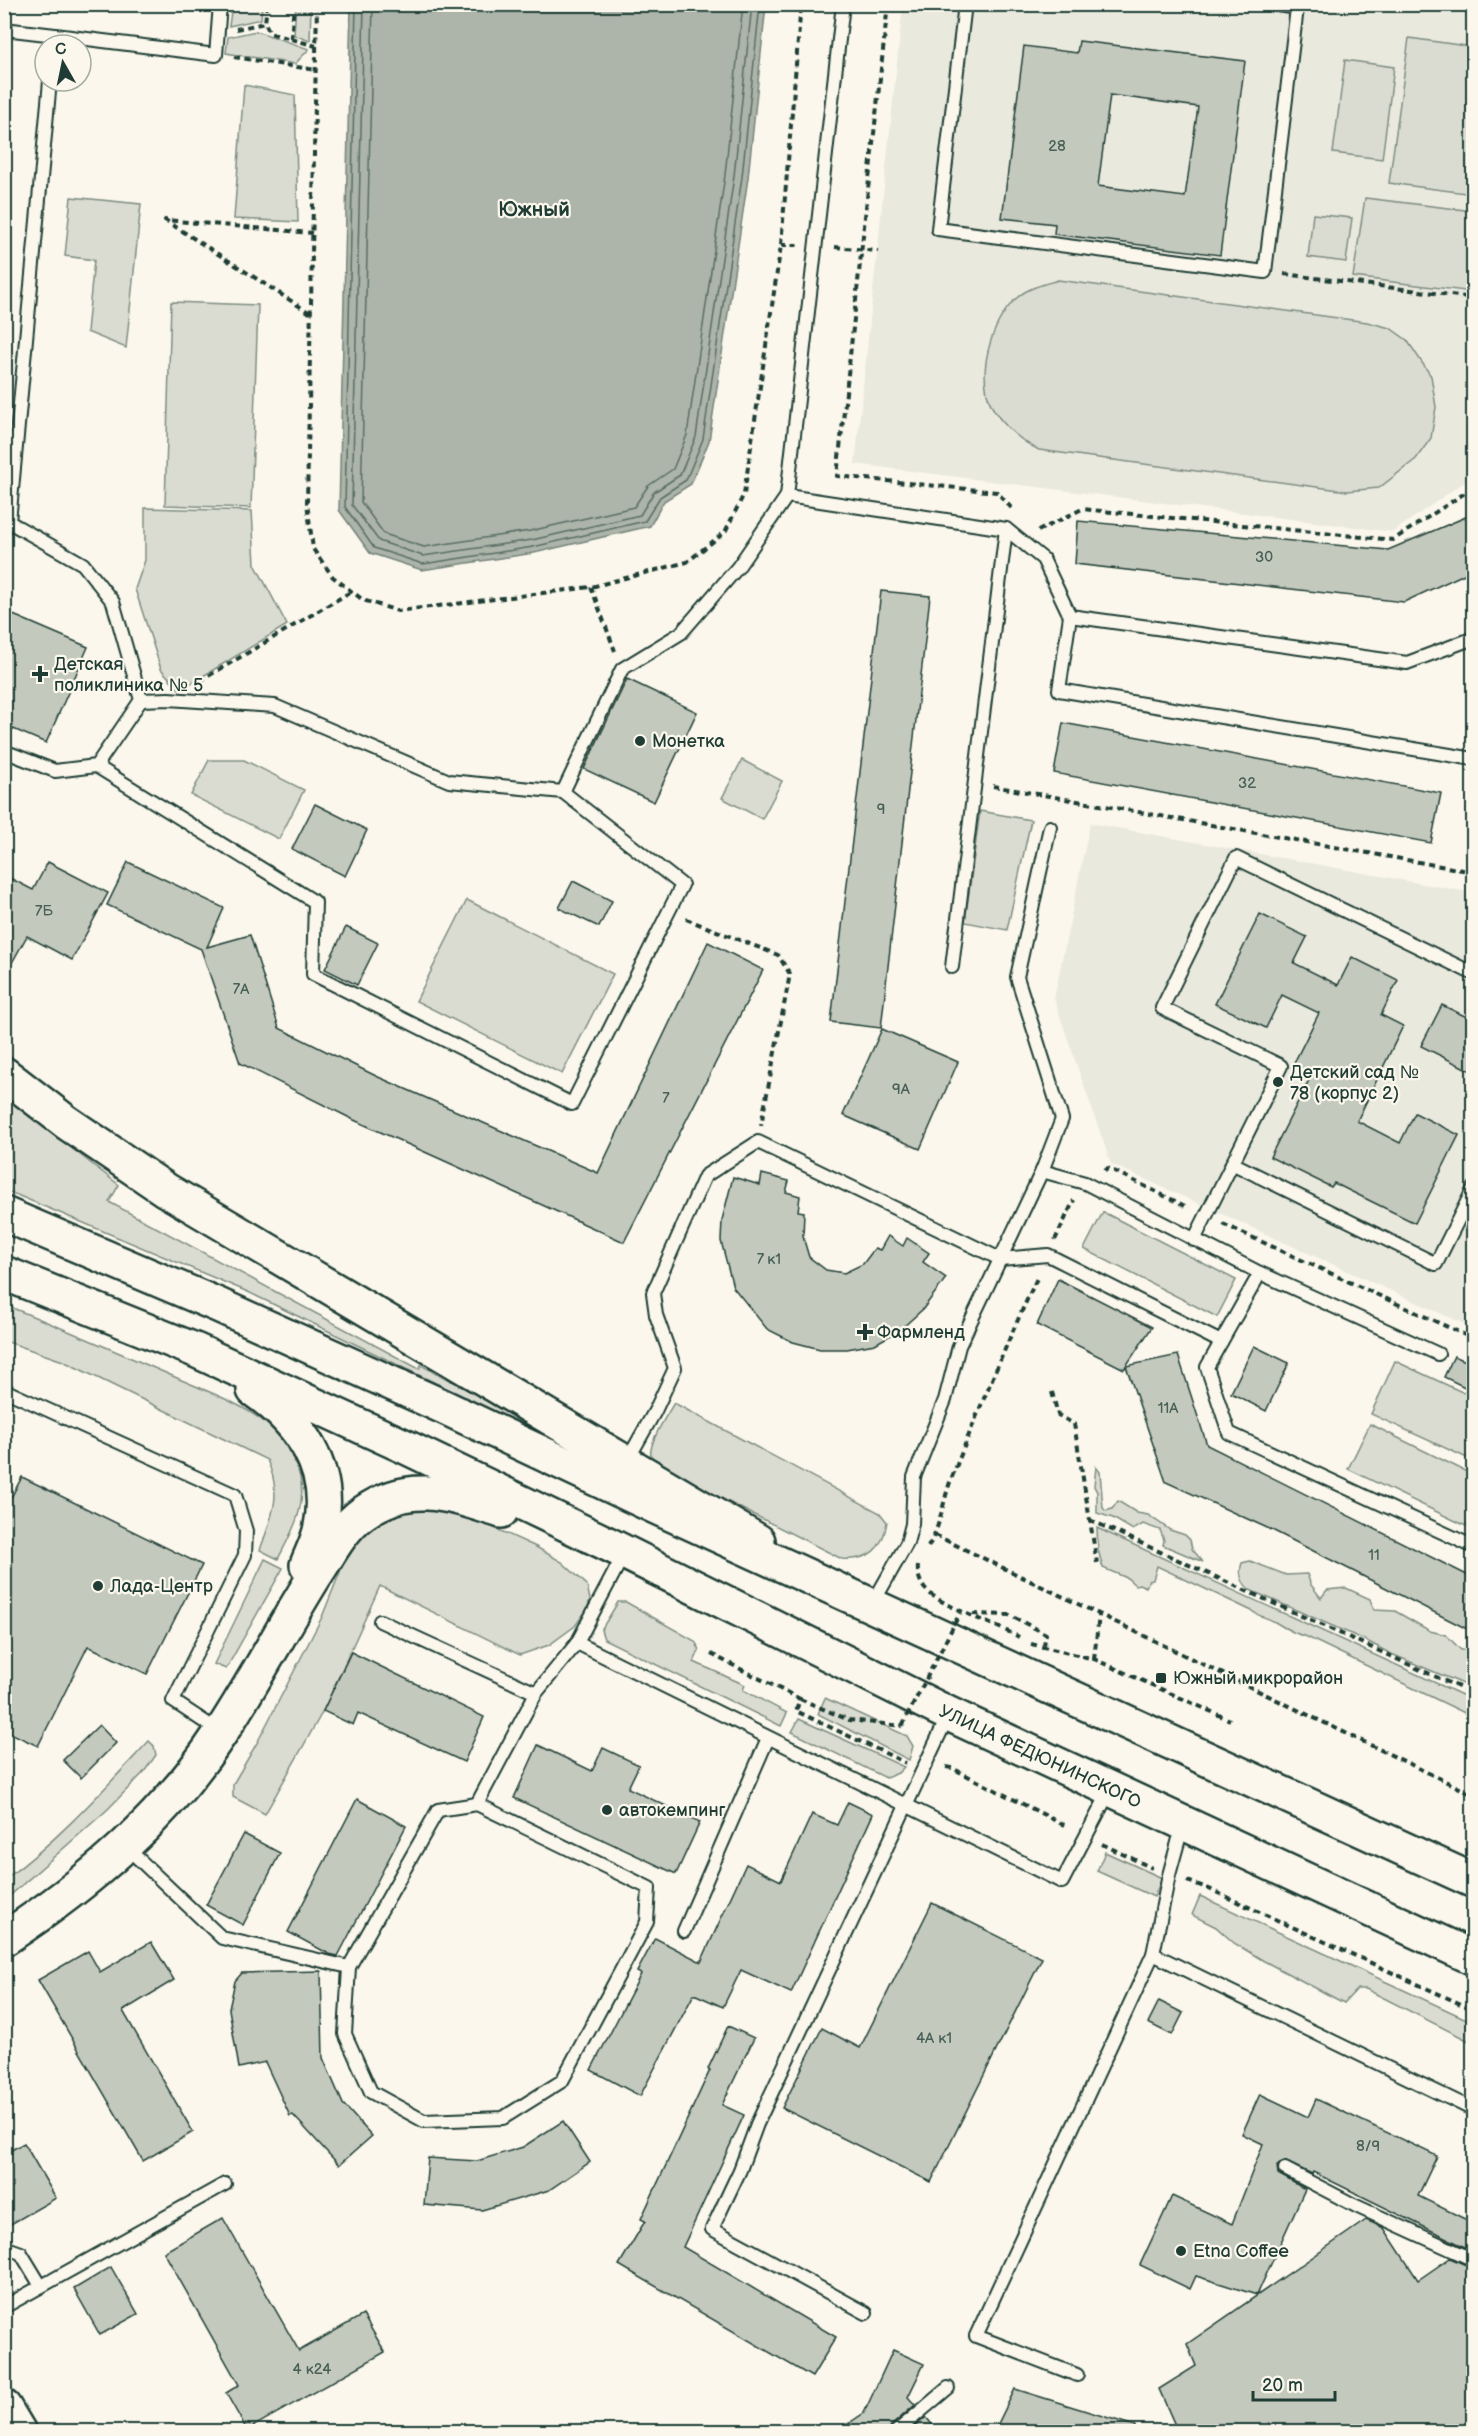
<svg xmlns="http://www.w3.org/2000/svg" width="1478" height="2436" viewBox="0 0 1478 2436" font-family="'Balsamiq Sans',sans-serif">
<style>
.built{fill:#eae9de}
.green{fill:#dbdcd1;stroke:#7d8c82;stroke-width:1.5}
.water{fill:#adb4aa;stroke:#74847b;stroke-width:1.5}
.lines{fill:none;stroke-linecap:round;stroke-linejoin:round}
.shore{stroke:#586d63;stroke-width:1.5}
.building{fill:#c4c9be;stroke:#1f3d34;stroke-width:1.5;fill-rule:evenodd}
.service-casing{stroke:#1f3d34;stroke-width:16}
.primary-casing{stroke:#1f3d34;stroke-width:38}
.trunk-casing{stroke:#1f3d34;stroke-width:38}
.path{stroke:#1f3d34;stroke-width:4;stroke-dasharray:6 4.5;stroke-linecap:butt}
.service{stroke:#fbf7ec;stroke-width:12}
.primary{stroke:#fbf7ec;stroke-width:33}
.trunk{stroke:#fbf7ec;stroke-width:33}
.path-bridge{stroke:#1f3d34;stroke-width:4;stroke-dasharray:6 4.5;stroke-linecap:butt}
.poi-dot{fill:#1f3d34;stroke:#fbf7ec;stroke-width:2}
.labels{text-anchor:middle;stroke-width:4.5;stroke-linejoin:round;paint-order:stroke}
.number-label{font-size:15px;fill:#486056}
.poi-label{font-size:18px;fill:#1f3d34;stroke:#fbf7ec;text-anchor:start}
.street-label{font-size:18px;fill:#1f3d34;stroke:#fbf7ec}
.neighbourhood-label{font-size:20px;font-weight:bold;fill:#1f3d34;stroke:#fbf7ec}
</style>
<rect width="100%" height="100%" fill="#fbf7ec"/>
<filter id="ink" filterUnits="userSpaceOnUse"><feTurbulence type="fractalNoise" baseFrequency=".0167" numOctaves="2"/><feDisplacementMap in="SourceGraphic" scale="12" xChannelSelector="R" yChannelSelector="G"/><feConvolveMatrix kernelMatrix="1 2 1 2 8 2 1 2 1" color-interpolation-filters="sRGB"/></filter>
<g filter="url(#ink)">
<g class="built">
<path d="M 903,5 L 1473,5 L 1473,476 L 1393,532 L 855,464 Z"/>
<path d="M 1090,823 L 1473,893 L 1473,1328 L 1111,1164 L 1054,999 Z"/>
</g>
<g class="green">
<path d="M 232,5 L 262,5 L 261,19 L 229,26 Z"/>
<path d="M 296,5 L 311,5 L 310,41 L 294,35 Z"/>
<path d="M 256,31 L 309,49 L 295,64 L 226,53 L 228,37 Z"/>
<path d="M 1409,38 L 1473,47 L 1473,194 L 1389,183 Z"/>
<path d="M 1345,60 L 1394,67 L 1382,159 L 1333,153 Z"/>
<path d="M 244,85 L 295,95 L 298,222 L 234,219 Z"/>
<path d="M 71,197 L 141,204 L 126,348 L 87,332 L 94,260 L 65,256 Z"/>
<path d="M 1365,198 L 1473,211 L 1473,292 L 1353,277 Z"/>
<path d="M 1313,214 L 1352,218 L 1346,262 L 1308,257 Z"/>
<path d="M 1058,280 L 1367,322 L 1390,328 L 1407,340 L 1431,376 L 1436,407 L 1431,438 L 1416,459 L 1379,488 L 1347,491 L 1039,450 C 1018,440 992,417 987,393 C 980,361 994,317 1019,296 C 1030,287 1045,284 1058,280 Z"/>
<path d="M 171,302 L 258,305 L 251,508 L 165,505 Z"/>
<path d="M 145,508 L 252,511 L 255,564 L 287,625 L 180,690 L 161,669 L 135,589 L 145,560 Z"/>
<path d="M 209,760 L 244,760 L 304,790 L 279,839 L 191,795 Z"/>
<path d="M 742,760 L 782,781 L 762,819 L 722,798 Z"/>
<path d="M 980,811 L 1031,820 L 1007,930 L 965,922 Z"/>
<path d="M 467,900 L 613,974 L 562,1074 L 416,1001 Z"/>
<path d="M 4,1096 L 119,1185 L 109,1202 L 419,1369 L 421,1365 L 566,1442 L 563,1445 L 248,1292 L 5,1190 Z"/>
<path d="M 1103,1212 L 1236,1280 L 1217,1317 L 1084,1249 Z"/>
<path d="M 5,1305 C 63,1328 120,1353 177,1378 C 206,1391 238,1402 263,1421 C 279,1433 295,1458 300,1477 C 307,1507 291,1534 278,1559 L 260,1550 C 272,1516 283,1495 267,1460 L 63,1361 L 5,1341 Z"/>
<path d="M 1395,1361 L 1473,1397 L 1473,1443 L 1467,1458 L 1371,1414 Z"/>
<path d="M 674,1403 L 880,1513 L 887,1522 C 883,1549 869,1561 842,1559 L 663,1469 C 660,1467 654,1463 652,1460 C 645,1447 667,1415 674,1403 Z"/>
<path d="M 1370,1424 L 1473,1475 L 1473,1511 L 1466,1526 L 1348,1469 Z"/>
<path d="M 1096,1467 L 1100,1472 L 1103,1508 L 1106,1511 L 1112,1509 L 1118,1501 L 1137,1513 L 1148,1515 L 1170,1530 L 1185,1535 L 1190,1540 L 1192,1549 L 1203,1562 L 1163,1545 L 1164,1540 L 1160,1530 L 1143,1524 L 1133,1530 L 1113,1518 L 1097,1513 L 1097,1492 L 1094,1486 Z"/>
<path d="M 404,1508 L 457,1511 L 536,1547 L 562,1562 L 587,1585 L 590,1600 L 586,1611 L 575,1626 L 549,1645 L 520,1655 L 380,1586 L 323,1711 L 265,1814 L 233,1797 L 233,1784 L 257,1743 L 322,1617 L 350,1547 L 365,1528 Z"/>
<path d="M 1097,1528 L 1473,1700 L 1473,1717 L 1307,1637 C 1295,1634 1286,1629 1275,1622 C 1267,1617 1259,1617 1252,1611 L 1157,1566 L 1153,1580 L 1149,1581 L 1146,1587 L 1139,1584 L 1135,1585 L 1127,1578 L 1103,1568 L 1098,1550 Z"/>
<path d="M 265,1559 L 283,1568 L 226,1669 L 214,1664 Z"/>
<path d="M 1250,1561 L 1286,1575 L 1307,1574 L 1311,1585 L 1321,1598 L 1327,1590 L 1346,1588 L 1370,1599 L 1374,1610 L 1395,1611 L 1430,1631 L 1446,1635 L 1461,1650 L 1473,1650 L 1473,1688 L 1389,1653 L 1367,1641 L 1250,1590 C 1241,1582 1238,1574 1242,1563 Z"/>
<path d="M 618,1602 L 626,1602 L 693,1640 C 702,1648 698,1653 694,1662 L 745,1685 L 743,1690 L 787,1713 L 781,1726 L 604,1639 L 601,1630 Z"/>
<path d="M 825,1698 L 907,1736 L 913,1746 L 909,1760 L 818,1714 Z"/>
<path d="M 799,1719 L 904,1767 L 898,1773 L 886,1778 L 792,1732 Z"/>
<path d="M 149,1741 L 154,1746 L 156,1755 L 144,1772 L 108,1809 L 5,1900 L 5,1879 C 59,1840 103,1790 149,1741 Z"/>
<path d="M 1105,1852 L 1162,1878 L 1154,1897 L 1097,1871 Z"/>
<path d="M 1200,1896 L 1473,2022 L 1473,2043 L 1366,1989 L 1357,1989 L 1344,2003 L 1264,1961 L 1234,1943 L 1216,1927 L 1192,1915 Z"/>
</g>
<path class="water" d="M 351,5 L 766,5 L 748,178 L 709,441 L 691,484 L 664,501 L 650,526 L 534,553 L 422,570 L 370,553 L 339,510 Z"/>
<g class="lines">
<g class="shore">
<path d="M 356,4 L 345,507 L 374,548 L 423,564 L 533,547 L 645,521 L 660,497 L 686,480 L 703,439 L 742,177 L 760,4"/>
<path d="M 364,4 L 352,505 L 379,541 L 423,556 L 532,540 L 640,515 L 654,492 L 680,475 L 696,437 L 734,176 L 752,4"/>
<path d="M 373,4 L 361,502 L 384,534 L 424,547 L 530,531 L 634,507 L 648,486 L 673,469 L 687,435 L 725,175 L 743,4"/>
</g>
</g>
<g class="building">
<path d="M 1079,41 L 1245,61 L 1220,255 L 1054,234 L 1055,224 L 1002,218 L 1024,46 L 1077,53 ZM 1110,95 L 1198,107 L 1185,197 L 1098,186 Z"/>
<path d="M 1473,514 L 1473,570 L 1404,602 L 1075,564 L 1078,521 L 1388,550 Z"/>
<path d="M 881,591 L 930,596 L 881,1028 L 831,1022 Z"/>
<path d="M 4,611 L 88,647 L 46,743 L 4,725 Z"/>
<path d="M 627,679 L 697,712 L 654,802 L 584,769 Z"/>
<path d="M 1063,723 L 1441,793 L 1431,843 L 1054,773 Z"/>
<path d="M 315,804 L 367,830 L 345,876 L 292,849 Z"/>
<path d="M 48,862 L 108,893 L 72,960 L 27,936 L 4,977 L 4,875 L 33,890 Z"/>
<path d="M 128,862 L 224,908 L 207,947 L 250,935 L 279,1028 L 376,1076 L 598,1173 L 708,942 L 763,970 L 624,1242 L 354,1120 L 240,1063 L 201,949 L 107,905 Z"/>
<path d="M 573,881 L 612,901 L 599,927 L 559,908 Z"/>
<path d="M 1260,914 L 1307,937 L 1294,963 L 1338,985 L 1352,957 L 1398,980 L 1381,1015 L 1403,1026 L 1357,1121 L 1400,1143 L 1415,1113 L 1459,1135 L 1415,1223 L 1334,1183 L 1331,1187 L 1270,1157 L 1311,1076 L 1292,1067 L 1319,1013 L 1282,995 L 1266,1028 L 1215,1004 Z"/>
<path d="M 346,927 L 378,943 L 357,985 L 325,969 Z"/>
<path d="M 1442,1005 L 1473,1020 L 1473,1072 L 1421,1046 Z"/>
<path d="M 882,1029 L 958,1062 L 920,1149 L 843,1115 Z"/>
<path d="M 762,1174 L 789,1181 L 786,1192 L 800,1196 L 798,1211 L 804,1212 L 803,1237 L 809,1257 L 826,1270 L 844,1273 L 863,1264 L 875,1248 L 880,1250 L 888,1236 L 903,1246 L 907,1238 L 929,1253 L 923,1262 L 946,1278 L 923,1309 L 900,1330 L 875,1344 L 847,1349 L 820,1349 L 793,1342 L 767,1329 L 733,1287 L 721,1241 L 722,1220 L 733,1177 L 760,1185 Z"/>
<path d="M 1058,1279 L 1152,1327 L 1124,1369 L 1037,1325 Z"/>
<path d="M 1254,1346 L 1289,1363 L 1266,1411 L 1231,1393 Z"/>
<path d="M 1178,1355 L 1207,1445 L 1473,1578 L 1473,1632 L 1274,1531 L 1166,1482 L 1126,1366 Z"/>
<path d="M 1454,1356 L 1473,1364 L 1473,1391 L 1444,1377 Z"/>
<path d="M 22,1477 L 202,1565 L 147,1674 L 88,1646 L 38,1746 L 4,1730 L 4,1511 Z"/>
<path d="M 351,1652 L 484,1717 L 464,1762 L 358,1713 L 353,1725 L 323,1711 Z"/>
<path d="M 99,1725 L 116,1743 L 81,1778 L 63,1760 Z"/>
<path d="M 538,1745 L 592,1771 L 603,1748 L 639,1765 L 628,1788 L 700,1822 L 676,1874 L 514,1798 Z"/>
<path d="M 357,1799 L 406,1826 L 338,1956 L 329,1954 L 288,1932 Z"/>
<path d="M 848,1802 L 873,1814 L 791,1993 L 741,1970 L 723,2007 L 694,1994 L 640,2096 L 591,2070 L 641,1974 L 637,1972 L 655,1938 L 701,1962 L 746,1864 L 781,1881 L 812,1814 L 837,1825 Z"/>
<path d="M 244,1834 L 280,1853 L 243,1925 L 206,1905 Z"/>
<path d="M 932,1903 L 1042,1958 L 931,2182 L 782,2108 L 822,2028 L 860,2048 Z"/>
<path d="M 151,1942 L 174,1980 L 123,2011 L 193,2132 L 143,2161 L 38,1980 L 88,1951 L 100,1972 Z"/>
<path d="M 321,1971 L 323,2058 L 343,2104 L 372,2136 L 339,2165 L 293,2115 L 290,2116 L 265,2062 L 239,2068 L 229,2009 L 235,1981 L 242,1973 Z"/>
<path d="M 1159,2001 L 1183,2013 L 1172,2035 L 1148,2023 Z"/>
<path d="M 728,2026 L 754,2038 L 722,2105 L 744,2115 L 683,2247 L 836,2337 L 812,2377 L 619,2265 L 645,2221 L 641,2219 L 710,2070 L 708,2069 Z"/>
<path d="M 1260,2094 L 1308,2117 L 1316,2099 L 1437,2156 L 1418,2196 L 1473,2223 L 1473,2251 L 1313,2172 L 1312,2174 L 1284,2161 L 1277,2166 L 1278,2174 L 1305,2189 L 1257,2295 L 1196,2276 L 1190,2289 L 1140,2265 L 1172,2196 L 1232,2224 L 1263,2144 L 1242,2134 Z"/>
<path d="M 563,2121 L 590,2162 L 549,2190 L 482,2210 L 424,2205 L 428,2158 L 477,2161 L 523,2147 Z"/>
<path d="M 24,2143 L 56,2198 L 4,2228 L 4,2154 Z"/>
<path d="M 223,2218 L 299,2351 L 363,2315 L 385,2352 L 247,2430 L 226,2393 L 239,2385 L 164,2252 Z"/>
<path d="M 1366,2220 L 1384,2228 L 1418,2280 L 1450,2258 L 1473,2268 L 1473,2432 L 1178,2432 L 1159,2389 L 1196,2366 L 1187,2344 Z"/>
<path d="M 111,2267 L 138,2314 L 100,2335 L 74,2289 Z"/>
<path d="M 893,2350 L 924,2364 L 908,2397 L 915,2405 L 891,2426 L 888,2432 L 836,2432 L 864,2413 Z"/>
<path d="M 1015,2389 L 1135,2426 L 1134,2432 L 994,2432 Z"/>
<path d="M 926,2417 L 938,2432 L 909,2432 Z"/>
</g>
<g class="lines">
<defs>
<g id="service">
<path d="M 965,4 L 938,229 L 1265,272 L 1297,8 L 1272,4"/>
<path d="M 4,29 L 55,35 L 54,45"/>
<path d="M 55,35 L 216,55 L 220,4"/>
<path d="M 787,496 L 1006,529 L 952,967"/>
<path d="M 1006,529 L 1043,559 L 1070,616 L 1407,663 L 1474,638"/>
<path d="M 1070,616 L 1059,690 L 1474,759"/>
<path d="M 4,751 L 55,771 L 96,766 L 141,700 L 113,602 L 83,564 L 9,522 L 50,81"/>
<path d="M 96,766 L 315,902 L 313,974 L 572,1104 L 682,885 L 563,792 L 449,781 L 275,706 L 168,699 L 141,700"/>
<path d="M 563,792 L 622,669 L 681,633 L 738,567 L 787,496 L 843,4"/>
<path d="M 1232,1163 L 1436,1264 L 1474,1188"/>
<path d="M 1042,1171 L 1085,1183 L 1260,1273 L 1207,1367 L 1229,1433 L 1474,1547"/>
<path d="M 1194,1240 L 1281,1066 L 1162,1008 L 1236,858 L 1474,974"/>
<path d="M 1260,1273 L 1438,1354"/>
<path d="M 4,1390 L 235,1495 L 246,1531 L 245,1555 L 173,1701 L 220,1732"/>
<path d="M 627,1461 L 655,1411 L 675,1368 L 656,1315 L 653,1293 L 705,1176 L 758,1142 L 1000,1259 L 1048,1255 L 1221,1342"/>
<path d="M 873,1603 L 907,1543 L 912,1524 L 914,1477 L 945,1400 L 959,1346 L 1042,1171 L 1062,1119 L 1017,977 L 1050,827"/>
<path d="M 380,1621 L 536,1693"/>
<path d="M 577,1643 L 1062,1882 L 1110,1790"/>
<path d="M 477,1804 L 438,1810 L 349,1967 L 345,2034 L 371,2092 L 424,2121 L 503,2118 L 562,2081 L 647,1922 L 649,1888 L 477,1804 L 536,1693 L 577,1643 L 624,1554"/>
<path d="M 126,1847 L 222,1938 L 349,1967"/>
<path d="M 684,1931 L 768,1738"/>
<path d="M 1153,1954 L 1474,2110"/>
<path d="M 1285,2169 L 1356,2206 L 1474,2260"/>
<path d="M 4,2247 L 21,2253 L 41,2286"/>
<path d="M 4,2307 L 225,2184"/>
<path d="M 866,2313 L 712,2229 L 740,2170 L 757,2124 L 949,1714"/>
<path d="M 1077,2375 L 976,2336 L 1153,1954 L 1169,1875 L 1183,1824"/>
<path d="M 896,2432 L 948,2388"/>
</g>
<path id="primary" d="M 4,1074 L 66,1122 L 166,1190 L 758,1541"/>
<g id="trunk">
<path d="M 4,1214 L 218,1305 L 444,1407 L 656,1507 L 1474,1881"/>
<path id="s1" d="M 4,1273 L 195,1350 L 406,1447 L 612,1546 L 949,1714 L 1474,1958"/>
<path d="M 254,1390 C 299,1421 333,1468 321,1526 C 319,1539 312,1552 307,1565"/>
<path d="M 4,1939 C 89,1883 164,1819 220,1734 C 254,1682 283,1627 316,1574 C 330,1553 342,1528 363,1513 C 411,1479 451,1495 501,1511"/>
<path d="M 4,2407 L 19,2432"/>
</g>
</defs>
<use href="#service" class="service-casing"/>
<use href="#primary" class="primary-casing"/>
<use href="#trunk" class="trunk-casing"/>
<g class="path">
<path d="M 267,4 L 265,23 L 270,33 L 316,46"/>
<path d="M 317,4 L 307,503 L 313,549 L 333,577 L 363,600 L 398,611 L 591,587 L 687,562 L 725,532 L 744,494 L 781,245 L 801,4"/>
<path d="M 888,4 L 837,476 L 997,492 L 1014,511"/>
<path d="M 236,29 L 265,23"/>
<path d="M 291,39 L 294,4"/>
<path d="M 234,57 L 316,70"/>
<path d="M 781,245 L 798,245"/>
<path d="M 835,247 L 878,251"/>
<path d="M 1284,274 L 1474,298"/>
<path d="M 310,313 L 165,220 L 312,233"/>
<path d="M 1038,531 L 1082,509 L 1393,540 L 1474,487"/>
<path d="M 591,587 L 615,651"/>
<path d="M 200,681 L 352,591"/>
<path d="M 993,786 L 1474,872"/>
<path d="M 686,919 L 778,955 L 790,974 L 761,1125"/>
<path d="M 1105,1171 L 1108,1168 L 1189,1208"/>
<path d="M 1223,1224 L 1474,1339"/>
<path d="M 1055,1240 L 1074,1200"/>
<path d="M 1052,1392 L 1058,1415 L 1074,1424 L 1097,1563"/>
<path d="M 1090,1520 L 1474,1694"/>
<path d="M 935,1535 L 1474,1795"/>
<path d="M 928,1547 C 941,1526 943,1499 952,1477 C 979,1409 1007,1342 1038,1276"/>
<path d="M 918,1566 C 917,1573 920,1583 925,1589 C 942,1607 995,1624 1019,1637"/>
<path d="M 973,1614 L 1009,1615 L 1046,1634 L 1044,1645"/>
<path d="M 1031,1644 L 1094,1659 L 1230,1720"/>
<path d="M 711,1654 L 800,1699 L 796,1711 L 906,1763"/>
<path d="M 1094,1659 L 1099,1615"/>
<path d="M 800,1699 L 849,1720 L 902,1726"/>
<path d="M 946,1767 L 952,1768 L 1068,1827"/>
<path d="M 1102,1844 L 1152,1868"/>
<path d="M 1187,1881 L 1207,1888 L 1474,2010"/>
</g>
<use href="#service" class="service"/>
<use href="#primary" class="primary"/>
<use href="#trunk" class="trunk"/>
<path class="path-bridge" d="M 902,1726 L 960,1613"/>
</g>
</g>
<g class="poi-dot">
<path d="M37 665h6v6h6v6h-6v6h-6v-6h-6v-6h6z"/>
<circle cx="640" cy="741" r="6"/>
<circle cx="1278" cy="1082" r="6"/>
<path d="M862 1323h6v6h6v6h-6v6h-6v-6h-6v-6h6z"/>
<circle cx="98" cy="1586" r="6"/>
<rect x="1155" y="1672" width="12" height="12" rx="3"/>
<circle cx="607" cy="1810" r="6"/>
<circle cx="1181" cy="2251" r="6"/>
</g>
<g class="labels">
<g class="number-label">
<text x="1057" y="151">28</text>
<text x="1264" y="562">30</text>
<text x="1247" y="788">32</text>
<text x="881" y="814">9</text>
<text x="44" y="916">7Б</text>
<text x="241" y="994">7А</text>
<text x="901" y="1094">9А</text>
<text x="666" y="1103">7</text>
<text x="769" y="1264">7 к1</text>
<text x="1168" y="1413">11А</text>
<text x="1374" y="1560">11</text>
<text x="934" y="2043">4А к1</text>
<text x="1368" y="2151">8/9</text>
<text x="312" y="2374">4 к24</text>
</g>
<g class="poi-label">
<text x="54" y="670">Детская<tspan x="54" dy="21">поликлиника № 5</tspan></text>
<text x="652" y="747">Монетка</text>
<text x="1290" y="1078">Детский сад №<tspan x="1290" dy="21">78 (корпус 2)</tspan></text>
<text x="877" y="1338">Фармленд</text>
<text x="110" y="1592">Лада-Центр</text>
<text x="1173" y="1684">Южный микрорайон</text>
<text x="619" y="1816">автокемпинг</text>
<text x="1193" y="2257">Etna Coffee</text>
</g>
<g class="street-label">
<text dy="6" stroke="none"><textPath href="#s1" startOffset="1144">УЛИЦА ФЕДЮНИНСКОГО</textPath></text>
</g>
<g class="neighbourhood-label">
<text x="534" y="216">Южный</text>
</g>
</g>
<rect width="1478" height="2436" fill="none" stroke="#fbf7ec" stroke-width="24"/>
<rect x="12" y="12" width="1454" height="2412" fill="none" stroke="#1f3d34" stroke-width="2" filter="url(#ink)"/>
<g transform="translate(63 63) rotate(351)"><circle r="28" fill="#fbf7ec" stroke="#a3ada2" stroke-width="1.5"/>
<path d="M0-4.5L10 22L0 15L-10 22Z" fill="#1f3d34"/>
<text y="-9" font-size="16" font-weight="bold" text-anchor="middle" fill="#1f3d34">С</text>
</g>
<path d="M1253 2391v9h82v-9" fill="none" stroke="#1f3d34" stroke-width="3"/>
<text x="1262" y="2391" font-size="18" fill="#1f3d34" stroke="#fbf7ec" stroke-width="4.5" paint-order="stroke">20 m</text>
</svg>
